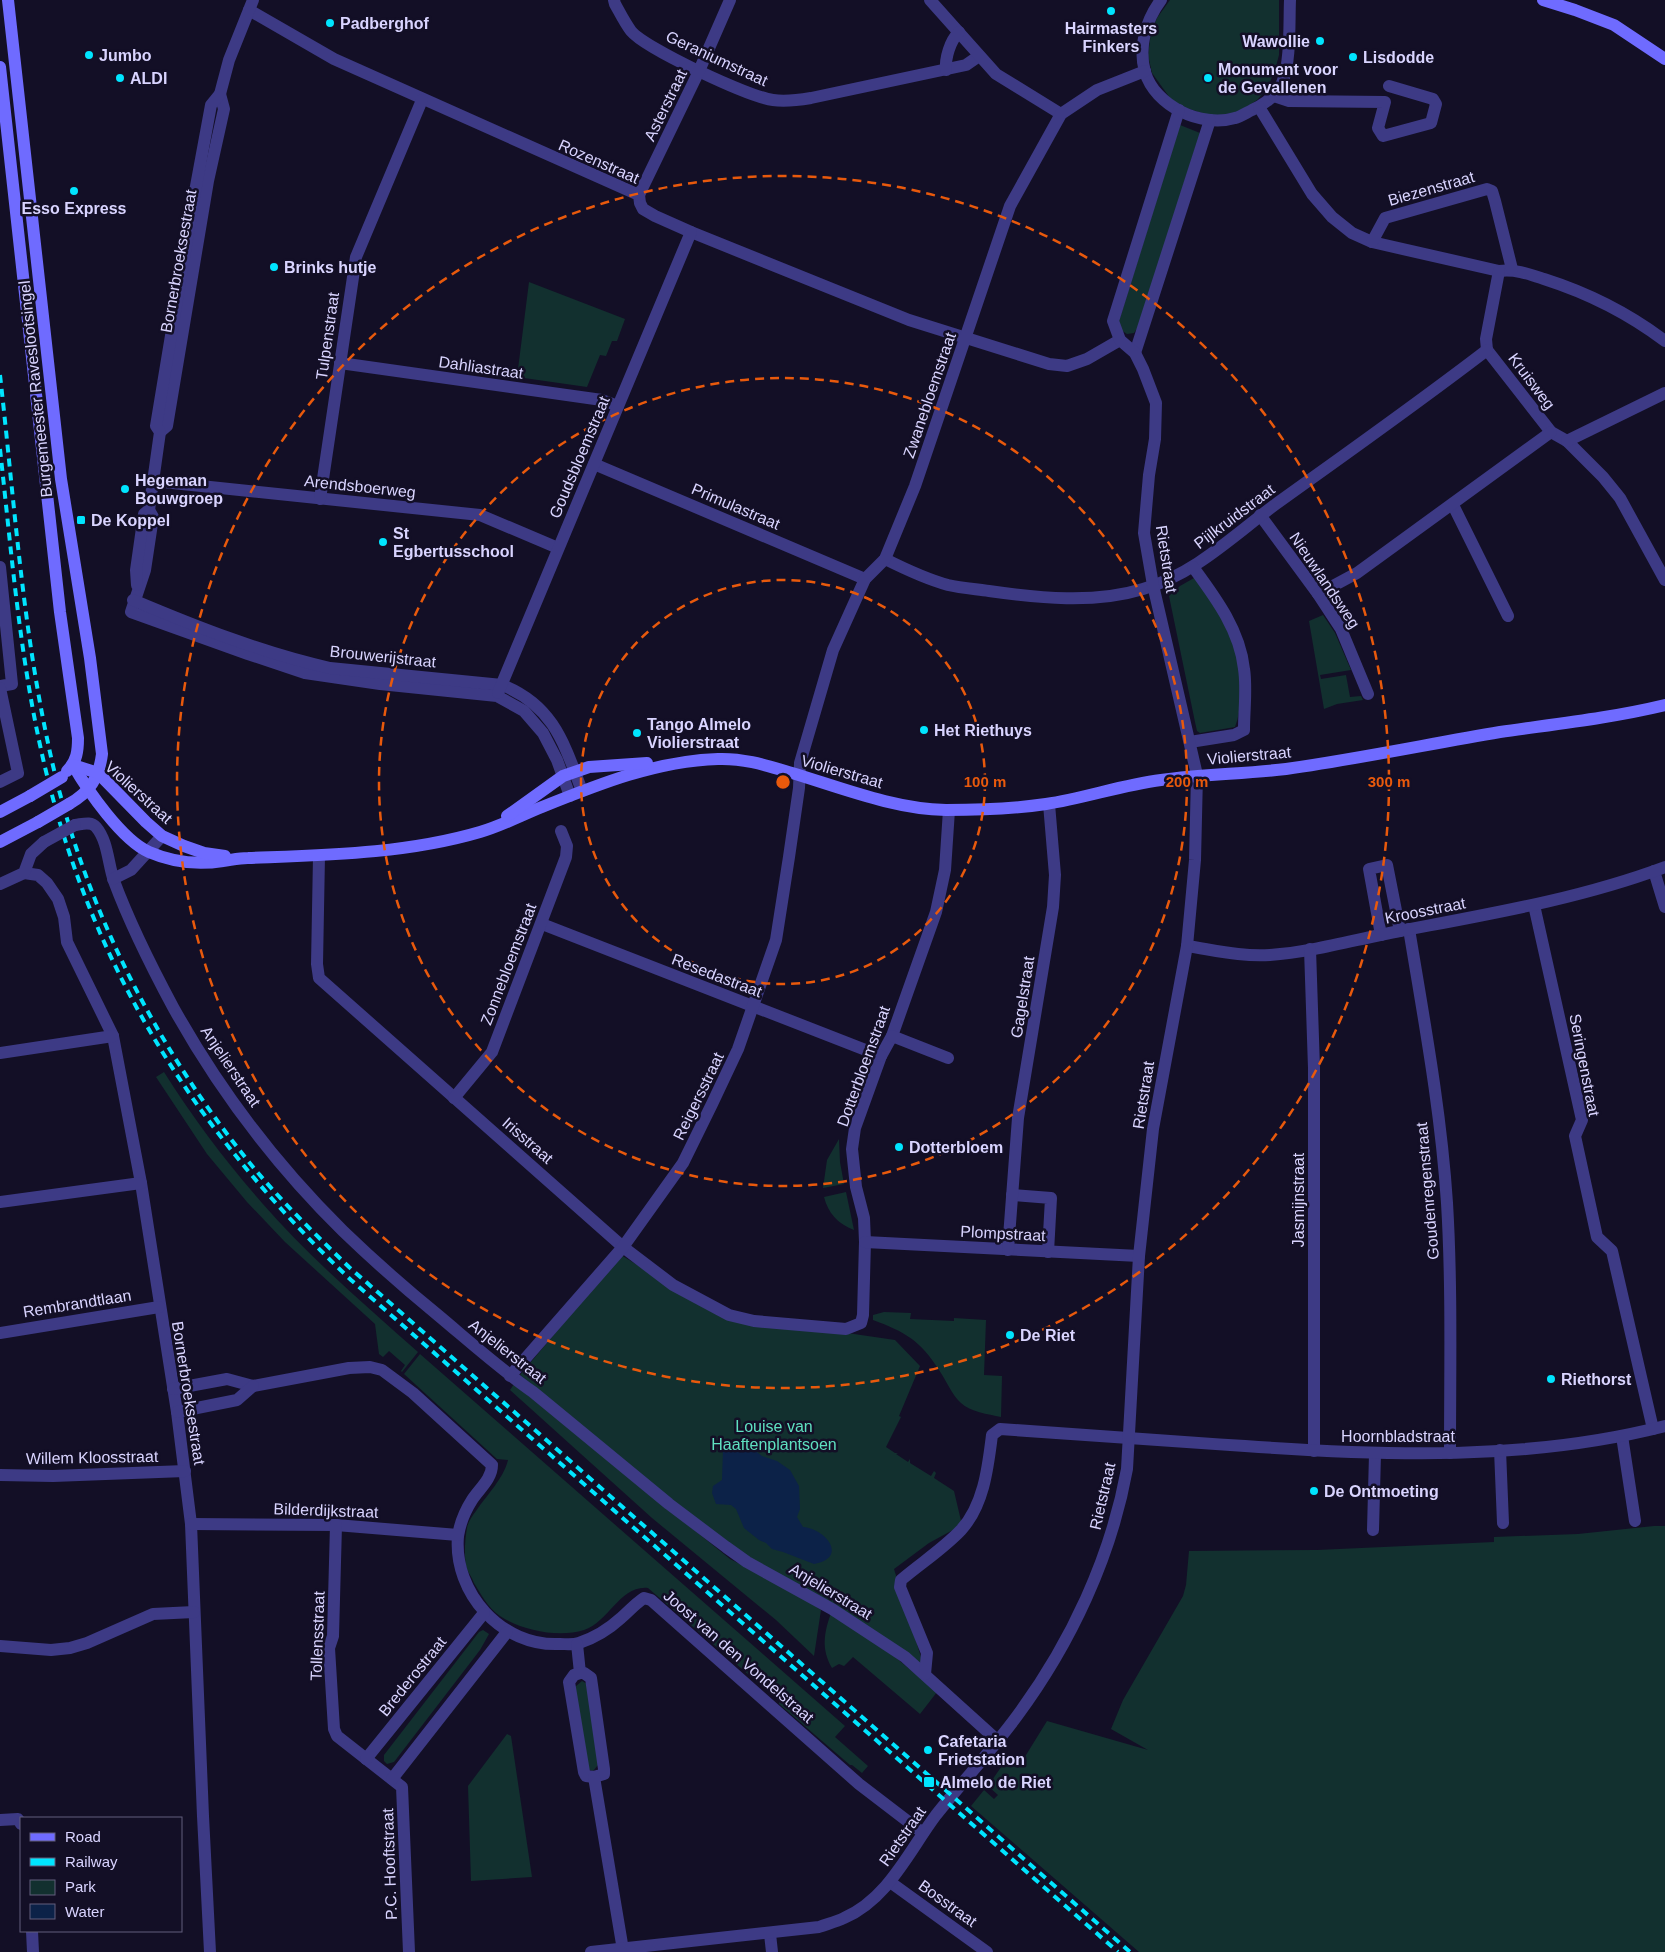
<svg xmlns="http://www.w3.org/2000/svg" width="1665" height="1952" viewBox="0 0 1665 1952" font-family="Helvetica,sans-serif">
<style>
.green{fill:#12302f}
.water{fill:#0c2248}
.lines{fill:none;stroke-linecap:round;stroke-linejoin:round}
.street{stroke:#3d3a85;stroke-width:12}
.secondary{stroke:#6f6bff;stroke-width:12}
.rail{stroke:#00e5ff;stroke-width:4;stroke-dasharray:8 6;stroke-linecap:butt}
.street-bridge{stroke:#3d3a85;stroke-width:12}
.secondary-bridge{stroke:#6f6bff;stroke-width:12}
.ring{fill:none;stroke:#e8590c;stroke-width:2.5;stroke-dasharray:9 6}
.poi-dot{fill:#00e5ff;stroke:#130f26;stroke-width:2}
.labels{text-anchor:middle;stroke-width:5;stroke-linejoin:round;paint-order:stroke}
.poi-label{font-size:16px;font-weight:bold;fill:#d9d4ff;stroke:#130f26;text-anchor:start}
.street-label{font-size:16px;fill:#d9d4ff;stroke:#130f26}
.park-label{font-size:16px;fill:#5fe0c0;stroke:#130f26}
.centre{fill:#e8590c;stroke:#130f26;stroke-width:2.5}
.ring-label{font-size:15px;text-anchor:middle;font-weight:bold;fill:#e8590c;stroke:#130f26;stroke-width:5;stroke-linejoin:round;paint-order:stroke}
</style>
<rect width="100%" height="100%" fill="#130f26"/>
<g class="green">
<path d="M 1170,0 L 1279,0 L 1279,55 L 1275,70 L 1267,89 L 1257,100 L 1245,108 L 1234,113 L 1211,116 L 1180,106 L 1170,98 L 1152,73 L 1148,55 L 1151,33 L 1157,18 Z"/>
<path d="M 1180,125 L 1200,133 L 1138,327 L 1134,333 L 1127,334 L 1121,330 L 1118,324 Z"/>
<path d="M 529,282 L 625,319 L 617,341 L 612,341 L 606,356 L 600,355 L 587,387 L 517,377 Z"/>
<path d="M 1194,578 L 1198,578 C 1213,604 1233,632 1238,662 C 1241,673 1240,685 1240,697 C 1240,707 1239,717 1235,727 L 1200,733 L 1197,731 L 1195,722 L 1169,596 L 1180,586 Z"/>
<path d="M 1323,615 L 1335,633 L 1351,670 L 1320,675 L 1321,679 L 1346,675 L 1350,697 L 1361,696 L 1363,700 L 1337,704 L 1324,709 L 1309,621 Z"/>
<path d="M 164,1072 C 193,1118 226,1162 262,1203 C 309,1257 365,1305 418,1352 L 402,1372 L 401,1371 L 405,1365 L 389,1351 L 383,1357 L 379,1354 L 375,1324 L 285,1242 L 247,1202 L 207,1154 L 156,1077 Z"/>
<path d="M 839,1139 L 840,1162 L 844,1184 L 823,1188 L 827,1160 Z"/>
<path d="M 846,1192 L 854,1230 C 838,1224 828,1213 824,1197 Z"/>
<path d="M 621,1255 L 717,1314 L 895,1340 L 920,1366 L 899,1416 L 901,1417 L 886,1447 L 895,1453 L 898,1453 L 896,1454 L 908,1462 L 910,1459 L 910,1463 L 931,1476 L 934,1471 L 936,1473 L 934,1478 L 954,1491 L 962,1525 L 929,1543 L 894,1569 L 924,1667 L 749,1558 L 701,1524 L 520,1375 Z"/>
<path d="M 884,1312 L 911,1313 L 910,1319 L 954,1321 L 954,1318 L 986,1320 L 984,1375 L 1002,1376 L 1001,1417 C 988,1414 970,1412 961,1403 C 952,1395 946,1380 939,1370 C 920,1340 905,1332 873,1320 L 873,1315 Z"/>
<path d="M 420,1354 L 845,1726 L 835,1737 L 868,1766 L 862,1773 L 852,1765 L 850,1765 L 779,1704 L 779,1701 L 648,1588 C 620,1585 609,1622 584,1630 C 558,1638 521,1630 500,1616 C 488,1608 481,1594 474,1583 C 472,1577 467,1571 466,1566 C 464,1554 465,1539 467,1528 C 468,1522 472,1516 476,1511 C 486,1496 504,1478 508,1460 L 497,1459 L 404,1374 Z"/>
<path d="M 514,1384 L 730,1559 L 794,1592 L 821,1610 L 814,1656 L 776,1620 L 652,1518 L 510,1390 Z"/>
<path d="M 1654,1526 L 1665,1526 L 1665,1952 L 1139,1952 L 971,1806 L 984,1790 L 994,1799 L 998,1795 L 988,1786 L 1006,1760 L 1018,1768 L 1047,1721 L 1148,1750 L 1111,1729 L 1123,1700 L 1183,1596 L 1186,1585 L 1189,1551 L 1317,1550 L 1494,1542 L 1494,1537 L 1578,1534 Z"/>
<path d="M 831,1613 L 889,1652 L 937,1692 L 920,1714 L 853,1657 L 844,1666 L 839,1664 L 832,1668 C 821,1649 824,1633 831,1613 Z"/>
<path d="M 483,1630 L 489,1634 L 480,1650 L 394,1762 L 387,1764 L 384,1761 L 384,1755 L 479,1632 Z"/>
<path d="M 582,1681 L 589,1685 L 598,1765 L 593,1771 L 587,1769 L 575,1687 Z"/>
<path d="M 507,1734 L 511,1736 L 532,1877 L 471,1881 L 468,1786 Z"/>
</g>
<path class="water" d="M 725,1448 L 753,1449 L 762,1456 L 777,1461 L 790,1470 L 799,1486 L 800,1509 L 797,1517 L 803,1527 C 827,1529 848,1558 814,1564 L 783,1552 L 772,1549 L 766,1543 L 759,1540 L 744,1528 L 736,1509 L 731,1505 L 716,1504 L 712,1493 L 713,1486 L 722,1480 L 723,1450 Z"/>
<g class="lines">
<g class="street">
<path d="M 614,0 L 615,4 C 620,13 625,23 631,31 C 646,49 749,97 773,100 C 786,102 799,100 811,98 L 966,65 L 979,56"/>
<path d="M 930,0 L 996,74 L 1061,114"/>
<path d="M 1161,0 C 1146,20 1138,47 1145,72 C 1155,106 1201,128 1235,118 C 1240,117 1246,113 1252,110 C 1265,104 1276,96 1282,83 C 1291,63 1289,22 1290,0"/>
<path d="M 249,10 L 334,59 L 639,195 L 640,203 L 643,209 L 655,216 L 691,232 L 909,320 L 1049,364 L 1067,366 L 1087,359 L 1120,340"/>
<path d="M 946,70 C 945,58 950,41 959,32"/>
<path d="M 1274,96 L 1289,101 L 1385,102 L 1378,128 L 1383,136 L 1431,123 L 1436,104 L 1433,99 L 1389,86"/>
<path d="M 1259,107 L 1312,194 L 1332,217 L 1352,233 L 1372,242 L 1499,271 C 1516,269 1529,274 1544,279 C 1588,293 1628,313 1665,341"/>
<path d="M 639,195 L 699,71 L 730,0"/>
<path d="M 1372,242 L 1385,218 L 1487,189 L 1492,191 L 1495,201 L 1512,269"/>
<path d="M 1487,350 L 1551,432 L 1567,441 L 1603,477 L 1620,498 L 1665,580"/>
<path d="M 1487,350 L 1486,339 L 1499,271"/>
<path d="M 1135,353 L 1210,120"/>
<path d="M 340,363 L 602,400 L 618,406"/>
<path d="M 160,432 L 167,426 L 208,181 L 224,109 L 220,94"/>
<path d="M 1567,441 L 1665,393"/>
<path d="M 594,464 L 865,579"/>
<path d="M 153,481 L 480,515 L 558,548"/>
<path d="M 320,499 L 356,257 L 422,100"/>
<path d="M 1453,505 L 1508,616"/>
<path d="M 149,510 L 153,517 L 145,570 L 131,612 L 248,654 L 305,673 L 380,684 L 497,696 L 524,711 L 543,733 L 557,760 L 570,796"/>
<path d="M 1260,515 L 1318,594 L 1341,629 L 1368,694"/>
<path d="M 885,559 C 905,569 926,579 948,585 C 961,588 975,589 989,591 C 1039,598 1094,604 1143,589 C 1195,574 1234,535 1276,504 C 1347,453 1418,403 1487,350"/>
<path d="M 0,567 L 12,684 L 0,686"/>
<path d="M 137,585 L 136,570 L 144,514 L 149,510 L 160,432 L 156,426 L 194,197 L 211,105 L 220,94 L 229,60 L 253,0"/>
<path d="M 1318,594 L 1357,573 L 1551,432"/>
<path d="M 133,600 C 197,627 263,653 330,668 L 502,685 C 553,705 564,743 582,791"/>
<path d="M 0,688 L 18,773 L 0,782"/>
<path d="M 498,693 L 691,232"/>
<path d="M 1190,742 L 1234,735 L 1244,730 C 1244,710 1247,688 1244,669 C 1240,630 1215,597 1193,567"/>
<path d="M 75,825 C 83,824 91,821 96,827 C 108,841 108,864 114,881 C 130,924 151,966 173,1007 C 218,1088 277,1166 343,1231 C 374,1261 406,1289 439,1316 C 470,1342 500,1369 533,1392 L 669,1504 L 726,1547 L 747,1562 L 832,1609 L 905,1657 L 998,1741"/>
<path d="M 319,856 L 317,964 L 319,978 L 623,1247 L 673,1285 L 729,1315 L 754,1321 L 846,1329 L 861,1323 L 863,1315 L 865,1242 L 864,1218 L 856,1187 L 852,1149 L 855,1128 L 881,1056 L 892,1036 L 936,912 L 945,870 L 949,810"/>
<path d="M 1654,871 L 1665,907"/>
<path d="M 24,873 L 38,875 L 47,883 L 58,899 L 64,917 L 67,942 L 113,1036 L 141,1183 L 177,1412 L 191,1524 L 203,1816 L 210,1952"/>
<path d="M 113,879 L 131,870 L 162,836"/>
<path d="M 0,884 L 24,873 L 31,854 L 44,842"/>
<path d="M 1534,905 L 1582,1120 L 1575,1136 L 1597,1237 L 1612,1251 L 1653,1429"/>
<path d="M 542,924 L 881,1056"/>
<path d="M 1409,929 C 1424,1020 1441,1111 1447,1203 C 1452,1286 1450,1370 1450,1453"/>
<path d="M 1381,935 L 1369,869 L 1387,865 L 1400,931"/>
<path d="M 1187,946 C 1214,950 1242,957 1270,955 C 1313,952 1357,939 1400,931 C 1489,914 1579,899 1665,867"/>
<path d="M 1310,949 L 1314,1068 L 1314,1451"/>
<path d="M 892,1036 L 948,1058"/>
<path d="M 0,1053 L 113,1036"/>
<path d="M 454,1098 L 492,1052 L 566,857 L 567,846 L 561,831"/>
<path d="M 1012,1195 L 1051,1198 L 1048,1252"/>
<path d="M 0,1202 L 141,1183"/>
<path d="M 865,1242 L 1139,1256"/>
<path d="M 1008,1250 L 1018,1118 L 1053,907 L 1055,875 L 1049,804"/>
<path d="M 0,1333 L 159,1307"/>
<path d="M 510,1376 L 623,1247 L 683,1163 L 712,1104 L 738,1049 L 776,940 L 789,857 L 799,788 L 800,763 L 833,650 L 865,579 L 885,559 L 915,486 L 1010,206 L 1061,114 L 1097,90 L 1145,71"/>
<path d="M 173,1389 L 227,1379 L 253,1386 L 349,1368 L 370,1367 L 382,1370 L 413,1393 L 492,1465 C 492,1479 479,1489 472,1500 C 465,1511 460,1523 458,1536 C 453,1593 502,1647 560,1644 C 566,1644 573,1645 579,1643 C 594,1638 609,1629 621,1618 C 629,1611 635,1604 644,1598 L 651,1600 L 859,1784 L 923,1833"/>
<path d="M 177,1412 L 237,1400 L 253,1386"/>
<path d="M 1622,1436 L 1635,1521"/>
<path d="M 1500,1450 L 1503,1523"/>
<path d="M 0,1475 L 53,1476 L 185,1471"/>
<path d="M 191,1524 L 336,1525 L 458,1535"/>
<path d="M 336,1525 L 333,1636 L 329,1648 L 334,1729 L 337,1736 L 402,1787 L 409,1952"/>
<path d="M 1373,1530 L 1375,1454"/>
<path d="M 577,1644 L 580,1673"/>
<path d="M 0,1646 L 51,1650 L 70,1648 L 87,1643 L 153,1614 L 194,1612"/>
<path d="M 580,1673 L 584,1673 L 591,1678 L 604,1769 L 604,1774 L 594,1777 L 586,1776 L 584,1772 L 569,1682 L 574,1675 Z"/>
<path d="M 925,1674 L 927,1653 L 900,1587 L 901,1580 C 921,1563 943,1549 961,1530 C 984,1505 988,1467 992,1435 L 1000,1429 C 1081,1434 1163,1441 1245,1446 C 1385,1456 1528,1461 1665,1426"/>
<path d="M 366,1759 L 484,1613"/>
<path d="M 594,1777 L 623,1950"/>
<path d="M 392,1779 L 507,1632"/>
<path d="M 0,1820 L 18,1819 L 21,1824"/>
<path d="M 890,1882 L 987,1952"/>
<path d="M 32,1931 L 33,1952"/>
<path d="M 770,1934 L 772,1952"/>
<path d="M 591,1952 L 819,1927 C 827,1924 836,1922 844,1918 C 888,1899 909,1851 936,1815 C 963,1781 992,1750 1017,1716 C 1071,1643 1111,1557 1127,1469 L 1139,1256 L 1153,1129 L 1187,946 L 1195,860 L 1197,775 L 1153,585 L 1144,533 L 1149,475 L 1155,439 L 1156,403 L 1143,369 L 1135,353 L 1120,340 L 1113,321 L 1179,110"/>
</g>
<g class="secondary">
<path d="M 8,0 L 61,479 L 90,658 L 102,754 C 99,778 90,792 69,804"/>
<path d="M 1543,0 L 1575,10 L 1614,25 L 1665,59"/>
<path d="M 0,67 L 60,612 L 78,738 C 78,751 77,761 67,771"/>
<path d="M 73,765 C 88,791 122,840 149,852 C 172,862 198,865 223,861 C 231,860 239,858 248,858 C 325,855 405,854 480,832 C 501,826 522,815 542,807 C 599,784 656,761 718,759 C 744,758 768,766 792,773 C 842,788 894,809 946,810 C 979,810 1013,809 1046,804 C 1085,798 1122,785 1161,780 C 1202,774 1244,774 1286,769 C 1357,759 1429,744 1500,732 C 1555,724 1611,718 1665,705"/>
<path d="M 73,765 L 98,773 L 146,822 L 162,836 L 184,846 L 204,853 L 225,856"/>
<path d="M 0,812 L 30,796"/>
<path d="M 507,816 L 563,776 L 589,767 L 647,763"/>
<path d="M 0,842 L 38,822"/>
</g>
<g class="rail">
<path d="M 0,375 C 14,498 22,622 48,743 C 80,898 153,1045 253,1167 C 283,1203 316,1235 349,1267 L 1130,1952"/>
<path d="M 0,449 C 11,548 19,648 40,745 C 86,960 193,1131 351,1280 L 1118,1952"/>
</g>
<path class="street-bridge" d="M 44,842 L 75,825"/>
<g class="secondary-bridge">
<path d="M 30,796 L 62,777"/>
<path d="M 38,822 L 69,804"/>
</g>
</g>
<g class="ring">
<circle cx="783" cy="782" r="202"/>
<circle cx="783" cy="782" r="404"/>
<circle cx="783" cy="782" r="606"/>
</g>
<g class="poi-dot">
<circle cx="1111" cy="11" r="5"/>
<circle cx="330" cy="23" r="5"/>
<circle cx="1320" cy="41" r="5"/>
<circle cx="89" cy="55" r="5"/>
<circle cx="1353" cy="57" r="5"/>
<circle cx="120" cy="78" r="5"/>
<circle cx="1208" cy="78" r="5"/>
<circle cx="74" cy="191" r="5"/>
<circle cx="274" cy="267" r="5"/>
<circle cx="125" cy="489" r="5"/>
<rect x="76" y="515" width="10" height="10" rx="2.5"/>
<circle cx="383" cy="542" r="5"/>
<circle cx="924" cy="730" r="5"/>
<circle cx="637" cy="733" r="5"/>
<circle cx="899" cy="1147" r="5"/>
<circle cx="1010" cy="1335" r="5"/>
<circle cx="1551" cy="1379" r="5"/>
<circle cx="1314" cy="1491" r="5"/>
<circle cx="928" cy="1750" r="5"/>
<rect x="923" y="1776" width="12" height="12" rx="2.5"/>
</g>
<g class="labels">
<g class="poi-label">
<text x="340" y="29">Padberghof</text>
<text x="1111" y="34" text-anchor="middle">Hairmasters<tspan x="1111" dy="18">Finkers</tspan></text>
<text x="1310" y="47" text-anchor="end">Wawollie</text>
<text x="99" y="61">Jumbo</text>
<text x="1363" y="63">Lisdodde</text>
<text x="1218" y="75">Monument voor<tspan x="1218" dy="18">de Gevallenen</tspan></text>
<text x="130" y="84">ALDI</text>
<text x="74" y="214" text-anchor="middle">Esso Express</text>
<text x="284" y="273">Brinks hutje</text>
<text x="135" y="486">Hegeman<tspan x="135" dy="18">Bouwgroep</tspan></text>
<text x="91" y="526">De Koppel</text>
<text x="393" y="539">St<tspan x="393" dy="18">Egbertusschool</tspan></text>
<text x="647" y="730">Tango Almelo<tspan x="647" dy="18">Violierstraat</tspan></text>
<text x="934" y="736">Het Riethuys</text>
<text x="909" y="1153">Dotterbloem</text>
<text x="1020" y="1341">De Riet</text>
<text x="1561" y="1385">Riethorst</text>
<text x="1324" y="1497">De Ontmoeting</text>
<text x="938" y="1747">Cafetaria<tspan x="938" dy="18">Frietstation</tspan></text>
<text x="940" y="1788">Almelo de Riet</text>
</g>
<g class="street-label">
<text transform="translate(717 58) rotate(25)" y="6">Geraniumstraat</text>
<text transform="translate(665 105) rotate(-64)" y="6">Asterstraat</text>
<text transform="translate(599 161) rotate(24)" y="6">Rozenstraat</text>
<text transform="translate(1431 188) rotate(-16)" y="6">Biezenstraat</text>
<text transform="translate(178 261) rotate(-80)" y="6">Bornerbroeksestraat</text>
<text transform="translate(327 336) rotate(-82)" y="6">Tulpenstraat</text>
<text transform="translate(481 367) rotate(8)" y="6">Dahliastraat</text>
<text transform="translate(1532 381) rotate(53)" y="6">Kruisweg</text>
<text transform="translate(35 389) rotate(-96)" y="6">Burgemeester Raveslootsingel</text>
<text transform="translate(929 395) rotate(-71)" y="6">Zwanebloemstraat</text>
<text transform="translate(579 457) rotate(-67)" y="6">Goudsbloemstraat</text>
<text transform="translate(360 486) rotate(6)" y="6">Arendsboerweg</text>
<text transform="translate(736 506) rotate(23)" y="6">Primulastraat</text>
<text transform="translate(1234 516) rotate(-37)" y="6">Pijlkruidstraat</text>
<text transform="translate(1167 559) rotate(81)" y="6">Rietstraat</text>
<text transform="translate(1325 580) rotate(56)" y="6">Nieuwlandsweg</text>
<text transform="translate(383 656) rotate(6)" y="6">Brouwerijstraat</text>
<text transform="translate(1249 755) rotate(-5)" y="6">Violierstraat</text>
<text transform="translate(842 771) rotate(16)" y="6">Violierstraat</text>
<text transform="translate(139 792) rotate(42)" y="6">Violierstraat</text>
<text transform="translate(1425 910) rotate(-11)" y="6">Kroosstraat</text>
<text transform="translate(508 964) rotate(-69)" y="6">Zonnebloemstraat</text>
<text transform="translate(717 975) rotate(21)" y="6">Resedastraat</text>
<text transform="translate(1022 997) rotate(-81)" y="6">Gagelstraat</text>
<text transform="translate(1585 1065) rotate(79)" y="6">Seringenstraat</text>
<text transform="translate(231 1066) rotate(56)" y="6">Anjelierstraat</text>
<text transform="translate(863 1066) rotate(-70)" y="6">Dotterbloemstraat</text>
<text transform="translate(1143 1095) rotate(-81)" y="6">Rietstraat</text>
<text transform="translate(698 1096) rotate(-64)" y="6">Reigersstraat</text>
<text transform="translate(528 1140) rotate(41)" y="6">Irisstraat</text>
<text transform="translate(1427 1191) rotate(-95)" y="6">Goudenregenstraat</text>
<text transform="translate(1298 1200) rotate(-90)" y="6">Jasmijnstraat</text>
<text transform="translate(1003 1233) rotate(3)" y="6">Plompstraat</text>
<text transform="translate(77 1303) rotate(-9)" y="6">Rembrandtlaan</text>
<text transform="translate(508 1351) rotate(38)" y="6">Anjelierstraat</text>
<text transform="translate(189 1393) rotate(81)" y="6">Bornerbroeksestraat</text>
<text x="1398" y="1442">Hoornbladstraat</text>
<text transform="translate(92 1457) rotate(-1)" y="6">Willem Kloosstraat</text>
<text transform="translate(1102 1496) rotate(-77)" y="6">Rietstraat</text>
<text transform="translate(326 1510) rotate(2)" y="6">Bilderdijkstraat</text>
<text transform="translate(831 1591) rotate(31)" y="6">Anjelierstraat</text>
<text transform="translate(317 1636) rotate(-88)" y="6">Tollensstraat</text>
<text transform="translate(739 1656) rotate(41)" y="6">Joost van den Vondelstraat</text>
<text transform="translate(412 1676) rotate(-51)" y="6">Brederostraat</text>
<text transform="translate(902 1836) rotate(-55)" y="6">Rietstraat</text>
<text transform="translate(389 1864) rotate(-92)" y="6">P.C. Hooftstraat</text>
<text transform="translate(948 1903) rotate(36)" y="6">Bosstraat</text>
</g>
<g class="park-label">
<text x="774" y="1432">Louise van<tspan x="774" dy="18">Haaftenplantsoen</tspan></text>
</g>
</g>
<circle cx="783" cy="782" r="8" class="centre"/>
<g class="ring-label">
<text x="985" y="787">100 m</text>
<text x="1187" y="787">200 m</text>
<text x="1389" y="787">300 m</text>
</g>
<rect x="20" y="1817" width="162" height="115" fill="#130f26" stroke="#625e7d"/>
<rect x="30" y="1833" width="25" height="8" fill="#6f6bff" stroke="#625e7d"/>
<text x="65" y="1842" font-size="15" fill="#d9d4ff">Road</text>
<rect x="30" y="1858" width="25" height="8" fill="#00e5ff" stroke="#625e7d"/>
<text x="65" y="1867" font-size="15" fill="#d9d4ff">Railway</text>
<rect x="30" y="1880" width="25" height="15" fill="#12302f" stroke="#625e7d"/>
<text x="65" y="1892" font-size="15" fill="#d9d4ff">Park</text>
<rect x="30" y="1904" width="25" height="15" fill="#0c2248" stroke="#625e7d"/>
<text x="65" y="1917" font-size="15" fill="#d9d4ff">Water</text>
</svg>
